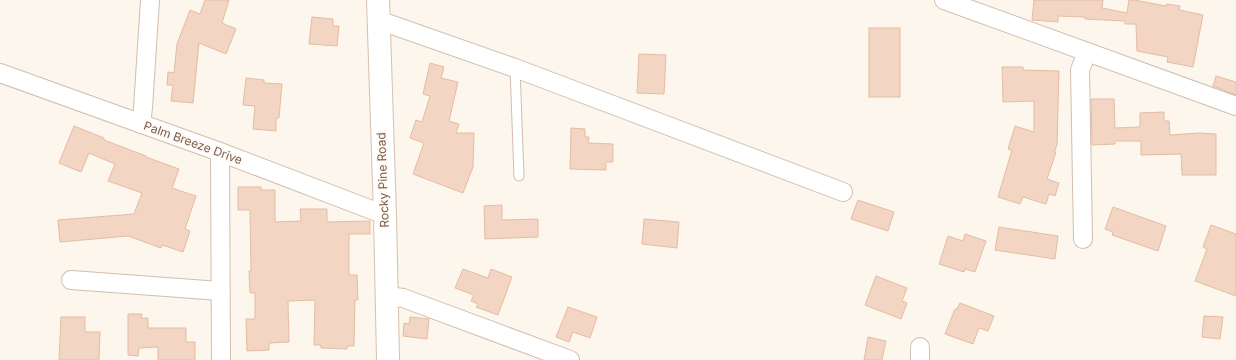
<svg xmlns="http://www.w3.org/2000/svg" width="1236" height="360" viewBox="0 0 1236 360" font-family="Inter,sans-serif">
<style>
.building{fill:#f3d5c3;stroke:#e6bba3}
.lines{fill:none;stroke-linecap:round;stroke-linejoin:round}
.lane-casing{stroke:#d1beb0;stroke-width:11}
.street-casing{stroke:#d1beb0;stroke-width:20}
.secondary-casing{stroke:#d6c0b0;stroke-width:24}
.lane{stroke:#fff;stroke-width:9}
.street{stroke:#fff;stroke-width:18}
.secondary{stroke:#fff;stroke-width:22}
.labels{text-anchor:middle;stroke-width:3.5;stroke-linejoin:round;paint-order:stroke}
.street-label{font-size:12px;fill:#7a5c4d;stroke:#fffaf3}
</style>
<rect width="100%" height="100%" fill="#fdf6ec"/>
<g class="building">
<path d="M 205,0 L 229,0 L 222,23 L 236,29 L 226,54 L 199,43 L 193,103 L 171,101 L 173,85 L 167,85 L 168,72 L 174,73 L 177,44 L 190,10 L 200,14 Z"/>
<path d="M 1034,0 L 1103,0 L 1102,8 L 1127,13 L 1129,0 L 1134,0 L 1166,6 L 1167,4 L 1180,6 L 1179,10 L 1203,15 L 1193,67 L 1167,62 L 1168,57 L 1137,51 L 1136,24 L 1125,24 L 1125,21 L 1085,19 L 1085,17 L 1058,16 L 1058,22 L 1032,20 Z"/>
<path d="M 312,17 L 333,19 L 333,26 L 339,26 L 337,46 L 309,44 Z"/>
<rect x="869" y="28" width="31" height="69"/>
<path d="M 639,54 L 666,55 L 664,94 L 637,93 Z"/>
<path d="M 430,63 L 444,67 L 441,78 L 458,82 L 449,121 L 459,124 L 456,133 L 474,133 L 473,167 L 463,193 L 413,174 L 424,143 L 410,138 L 416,120 L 422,122 L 430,96 L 423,94 Z"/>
<path d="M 1002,67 L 1023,67 L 1023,70 L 1059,71 L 1057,145 L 1054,152 L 1056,152 L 1047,179 L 1059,183 L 1055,196 L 1049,194 L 1046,204 L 1023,197 L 1020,204 L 998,197 L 1012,150 L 1008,149 L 1015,126 L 1034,132 L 1034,101 L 1003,102 Z"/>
<path d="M 1216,76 L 1236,82 L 1236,95 L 1213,86 Z"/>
<path d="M 246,78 L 264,80 L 264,83 L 282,84 L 279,118 L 276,118 L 276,131 L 253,129 L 255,106 L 243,105 Z"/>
<path d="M 1091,99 L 1114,99 L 1115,128 L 1140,127 L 1140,113 L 1164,112 L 1164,121 L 1169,121 L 1170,135 L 1199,133 L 1216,134 L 1216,175 L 1182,175 L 1181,154 L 1141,155 L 1141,141 L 1115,141 L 1115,144 L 1092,145 Z"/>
<path d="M 74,126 L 104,138 L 104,140 L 146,156 L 146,157 L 179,169 L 172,188 L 196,196 L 185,229 L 190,231 L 183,252 L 162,245 L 161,248 L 128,236 L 60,242 L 58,220 L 134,214 L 142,193 L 108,181 L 115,164 L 89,153 L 81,172 L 59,163 Z"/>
<path d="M 571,128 L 585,129 L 585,137 L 589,137 L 588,143 L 613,144 L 613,162 L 606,162 L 606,170 L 570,169 Z"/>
<path d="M 238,187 L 261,187 L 261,190 L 275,190 L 275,222 L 301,221 L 300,209 L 327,209 L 327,222 L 370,221 L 370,234 L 349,234 L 349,275 L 357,275 L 358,300 L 355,300 L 354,346 L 347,346 L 347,349 L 321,348 L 321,345 L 314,345 L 315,300 L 288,301 L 289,342 L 269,343 L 269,350 L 247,351 L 246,319 L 255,319 L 255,293 L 250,293 L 249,271 L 251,271 L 250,210 L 238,210 Z"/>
<path d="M 858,200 L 894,212 L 888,231 L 851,219 Z"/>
<path d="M 502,205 L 502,220 L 538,219 L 538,237 L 485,239 L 484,206 Z"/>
<path d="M 1113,207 L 1166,226 L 1158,251 L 1112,235 L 1113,232 L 1105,229 Z"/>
<path d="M 644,219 L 679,222 L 677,248 L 642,244 Z"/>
<path d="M 1211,225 L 1236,234 L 1236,296 L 1195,281 L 1207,249 L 1203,247 Z"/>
<path d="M 999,227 L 1058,236 L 1055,259 L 995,250 Z"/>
<path d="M 965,234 L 986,241 L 975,272 L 965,269 L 964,272 L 939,264 L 948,236 L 963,241 Z"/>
<path d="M 463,269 L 488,278 L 491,269 L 512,277 L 498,315 L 476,307 L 478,304 L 471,301 L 474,295 L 455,288 Z"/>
<path d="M 876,276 L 907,288 L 902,301 L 907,303 L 901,319 L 865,305 Z"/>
<path d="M 960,303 L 994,316 L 988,331 L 979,328 L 973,344 L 945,334 L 955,309 L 957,309 Z"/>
<path d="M 568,307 L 597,317 L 590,338 L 573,332 L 569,342 L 556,337 Z"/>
<path d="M 128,314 L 142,314 L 141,318 L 148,318 L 148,328 L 186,328 L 186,342 L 195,342 L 195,360 L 158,360 L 158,347 L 139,348 L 138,356 L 128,355 Z"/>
<path d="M 1204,316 L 1223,317 L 1220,339 L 1202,337 Z"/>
<path d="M 61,317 L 85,317 L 85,332 L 100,332 L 99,360 L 59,360 Z"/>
<path d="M 410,317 L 429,319 L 427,339 L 403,336 L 404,323 L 409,324 Z"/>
<path d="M 868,337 L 886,341 L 882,360 L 864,360 Z"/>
</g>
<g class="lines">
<defs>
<path id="lane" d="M 515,68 L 519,176"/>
<g id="street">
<path d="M 944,0 L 1236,106"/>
<path d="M 378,20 L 515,68 L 843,192"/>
<path d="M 0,73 L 220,152 L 385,215"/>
<path d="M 141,124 L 143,108 L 150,0"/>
<path d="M 220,152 L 221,360"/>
<path d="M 1083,239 L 1080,70 L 1087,52"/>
<path d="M 71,280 L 220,291"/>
<path d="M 387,296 L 403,298 L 570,360"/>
<path d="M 920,347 L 920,360"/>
</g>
<path id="secondary" d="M 378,0 L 385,215 L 388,360"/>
</defs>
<use href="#lane" class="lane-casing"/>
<use href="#street" class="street-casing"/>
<use href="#secondary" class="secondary-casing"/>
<use href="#lane" class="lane"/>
<use href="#street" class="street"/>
<use href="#secondary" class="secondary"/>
</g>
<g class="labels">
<g class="street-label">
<text transform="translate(193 143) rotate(20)" y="4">Palm Breeze Drive</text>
<text transform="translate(383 180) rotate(-92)" y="4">Rocky Pine Road</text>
</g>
</g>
</svg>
